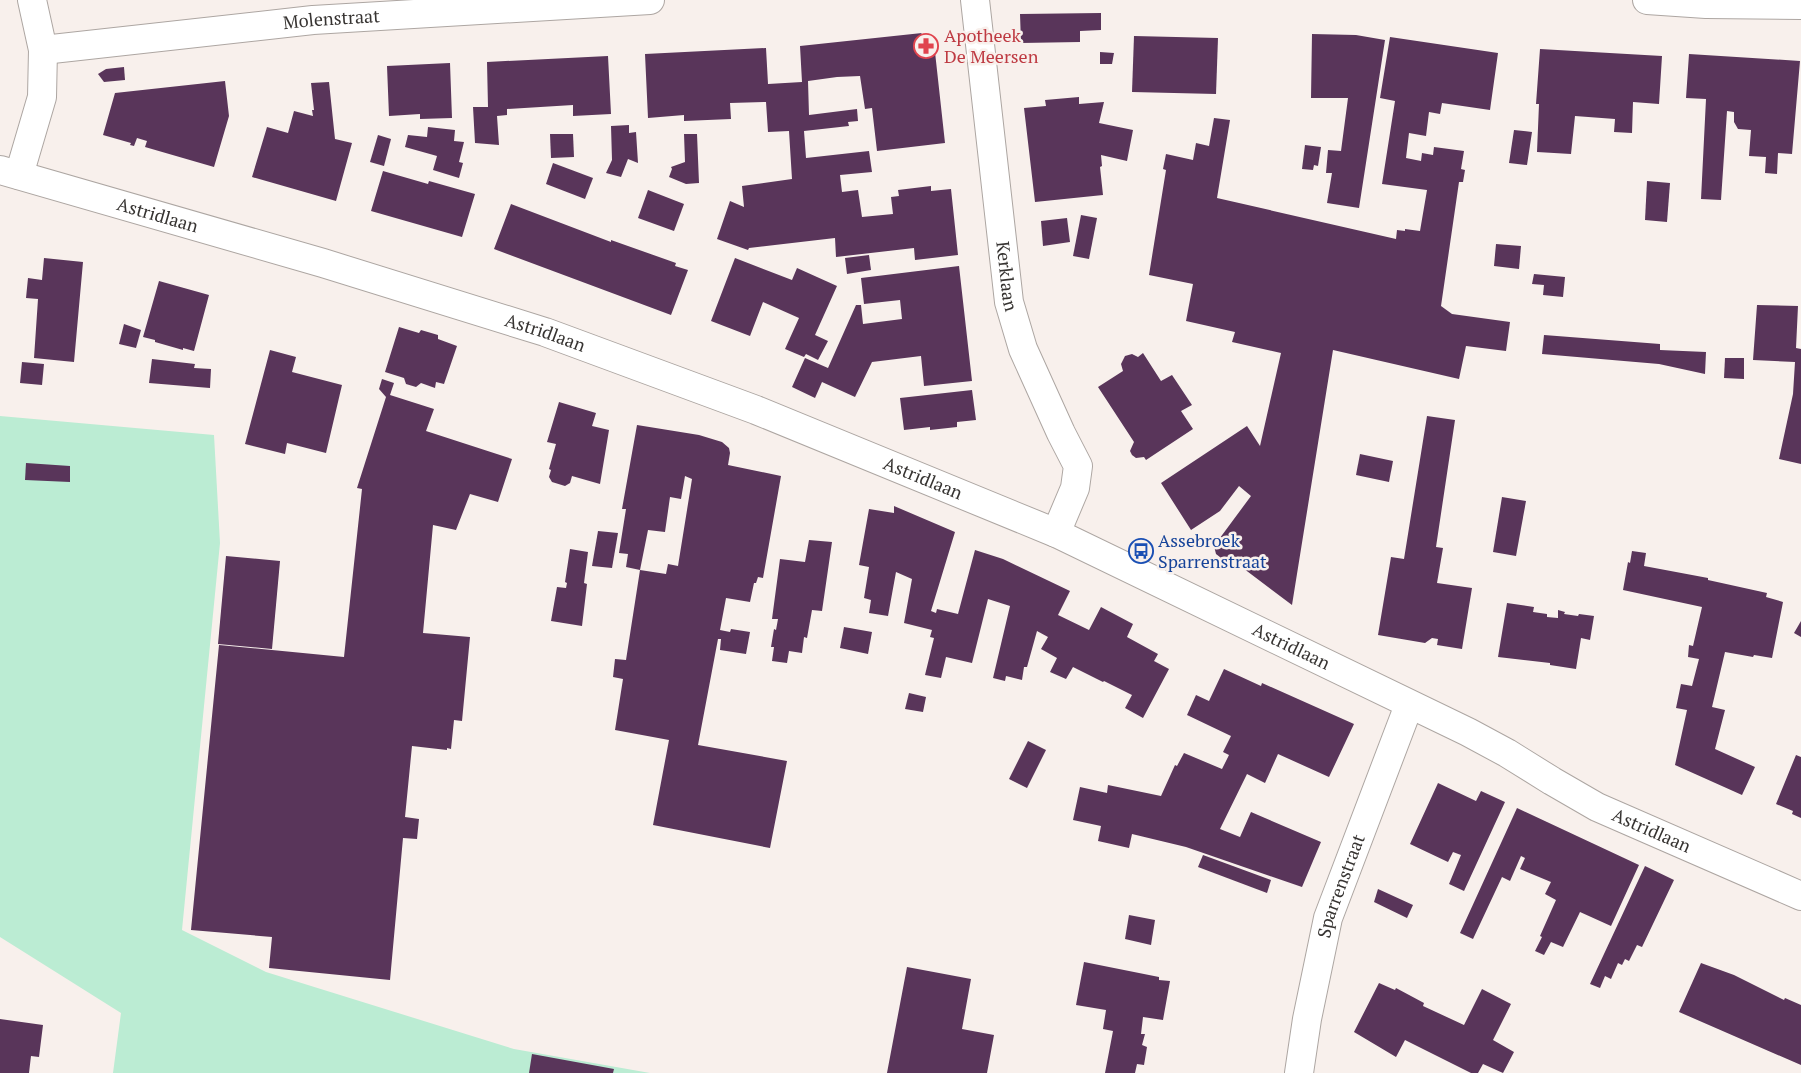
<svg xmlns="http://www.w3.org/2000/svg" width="1801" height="1073" viewBox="0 0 1801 1073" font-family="'PT Serif',serif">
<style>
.green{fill:#bbecd3}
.building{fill:#59355a}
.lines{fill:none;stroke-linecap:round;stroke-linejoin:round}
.minor-casing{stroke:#ada6a2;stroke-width:30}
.major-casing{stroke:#ada6a2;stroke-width:30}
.minor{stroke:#fff;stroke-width:28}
.major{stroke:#fff;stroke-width:28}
.labels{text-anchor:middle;stroke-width:5;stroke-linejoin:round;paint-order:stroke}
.street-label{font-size:18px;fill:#373432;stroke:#f8f0ec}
.health-label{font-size:18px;fill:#be3a42;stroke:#f8f0ec;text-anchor:start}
.transit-label{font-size:18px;fill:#164399;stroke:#f8f0ec;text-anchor:start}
</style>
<rect width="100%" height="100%" fill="#f8f0ec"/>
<path class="green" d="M 0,416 L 214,435 L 220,543 L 182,930 L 266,972 L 514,1049 L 650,1073 L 113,1073 L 121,1013 L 0,937 Z"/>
<g class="building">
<path d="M 1101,13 L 1101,30 L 1080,31 L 1080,42 L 1021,43 L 1020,14 Z"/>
<path d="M 922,33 L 921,34 L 932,44 L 934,43 L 945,143 L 877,151 L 872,108 L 865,109 L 860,76 L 837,77 L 808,81 L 809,115 L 857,109 L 858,121 L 848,122 L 849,126 L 804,131 L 806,158 L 869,151 L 872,172 L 840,175 L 842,192 L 858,190 L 862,217 L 893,214 L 891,197 L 899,196 L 898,190 L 931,186 L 931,191 L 951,189 L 958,255 L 915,260 L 914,248 L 836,257 L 835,238 L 749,248 L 748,250 L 717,239 L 730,201 L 744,207 L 742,186 L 792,179 L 789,131 L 768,132 L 766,102 L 730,103 L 731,119 L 684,121 L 684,115 L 648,118 L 645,54 L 766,48 L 768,84 L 802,82 L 800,46 Z"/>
<path d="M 1312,34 L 1356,35 L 1385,40 L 1359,208 L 1327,203 L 1332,173 L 1326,173 L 1328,150 L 1341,151 L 1348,98 L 1311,98 Z"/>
<path d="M 1134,36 L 1218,38 L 1216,94 L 1132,92 Z"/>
<path d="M 1390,37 L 1498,53 L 1490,110 L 1442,103 L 1440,114 L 1429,112 L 1426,136 L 1409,133 L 1406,158 L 1421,161 L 1422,153 L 1433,155 L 1434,147 L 1464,151 L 1461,169 L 1465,170 L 1463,182 L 1459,182 L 1441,306 L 1452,314 L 1510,322 L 1506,351 L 1466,346 L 1459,379 L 1333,350 L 1292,605 L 1231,559 L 1225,561 L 1216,554 L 1214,546 L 1251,496 L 1239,486 L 1220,511 L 1191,530 L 1161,483 L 1247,426 L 1260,446 L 1281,353 L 1232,342 L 1235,332 L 1186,321 L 1193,284 L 1149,275 L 1166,170 L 1163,169 L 1166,154 L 1193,160 L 1196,143 L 1209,146 L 1214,118 L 1230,120 L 1217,198 L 1396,239 L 1397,230 L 1405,231 L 1405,229 L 1420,231 L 1427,190 L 1382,184 L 1395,101 L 1380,98 Z"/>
<path d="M 1540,49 L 1662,56 L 1659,104 L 1633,102 L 1632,133 L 1614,132 L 1615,119 L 1575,116 L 1571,154 L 1537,152 L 1539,104 L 1536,104 Z"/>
<path d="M 1100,52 L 1114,53 L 1112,64 L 1100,64 Z"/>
<path d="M 1689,54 L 1800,61 L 1792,154 L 1778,153 L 1777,174 L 1765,173 L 1766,157 L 1749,156 L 1751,130 L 1738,129 L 1734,122 L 1734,112 L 1727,111 L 1721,200 L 1701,199 L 1706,99 L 1686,98 Z"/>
<path d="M 608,56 L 611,114 L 573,116 L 573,105 L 507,109 L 507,115 L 497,116 L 499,145 L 475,143 L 473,107 L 488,107 L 487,62 Z"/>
<path d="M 450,63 L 452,118 L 420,119 L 420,114 L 389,116 L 387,66 Z"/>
<path d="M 124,67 L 125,80 L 104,82 L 98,74 L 106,69 Z"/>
<path d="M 225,81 L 229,116 L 214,167 L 145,147 L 147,141 L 137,138 L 134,146 L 130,145 L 131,143 L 103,135 L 115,93 Z"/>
<path d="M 329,82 L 335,139 L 352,143 L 336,201 L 252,177 L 267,127 L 288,133 L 294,111 L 313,116 L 312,110 L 314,110 L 311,83 Z"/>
<path d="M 1079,97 L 1079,104 L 1104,102 L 1099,123 L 1133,130 L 1127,161 L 1101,155 L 1102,166 L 1100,167 L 1103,195 L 1035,202 L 1024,108 L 1046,106 L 1045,100 Z"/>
<path d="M 629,125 L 629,133 L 636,132 L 638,163 L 628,159 L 621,177 L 606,173 L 612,160 L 611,126 Z"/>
<path d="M 428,127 L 455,130 L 454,141 L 464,142 L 459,162 L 463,163 L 459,178 L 433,170 L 437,156 L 405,147 L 408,135 L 427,137 Z"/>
<path d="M 1514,130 L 1532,132 L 1527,165 L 1509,163 Z"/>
<path d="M 550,134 L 573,134 L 574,157 L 551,158 Z"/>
<path d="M 684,134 L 697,134 L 699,183 L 686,184 L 669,177 L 672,169 L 671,167 L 685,162 Z"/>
<path d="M 378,135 L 391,139 L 384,166 L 370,162 Z"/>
<path d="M 1305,145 L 1321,147 L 1318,166 L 1314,165 L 1313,170 L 1302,169 Z"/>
<path d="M 553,163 L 593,178 L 585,199 L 546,184 Z"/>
<path d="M 383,171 L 428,184 L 429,181 L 475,194 L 462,237 L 371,211 Z"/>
<path d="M 1647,181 L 1670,183 L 1667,222 L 1645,220 Z"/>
<path d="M 648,190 L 684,204 L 674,231 L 638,218 Z"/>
<path d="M 511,204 L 611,242 L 611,240 L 676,263 L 675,266 L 688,270 L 671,315 L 494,249 Z"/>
<path d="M 1081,215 L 1097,218 L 1089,259 L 1073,256 Z"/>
<path d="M 1067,218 L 1070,242 L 1043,246 L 1041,221 Z"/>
<path d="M 1496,244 L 1521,246 L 1519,269 L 1494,266 Z"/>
<path d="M 869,255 L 871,270 L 847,274 L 845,258 Z"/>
<path d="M 44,258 L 83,262 L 74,362 L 34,358 L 38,299 L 26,298 L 28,278 L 42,280 Z"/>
<path d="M 735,258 L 792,280 L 797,268 L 837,286 L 815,335 L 828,341 L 818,360 L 806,354 L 804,357 L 785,349 L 799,318 L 763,302 L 750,336 L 711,321 Z"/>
<path d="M 959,266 L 972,381 L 924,386 L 921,356 L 872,362 L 855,397 L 822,382 L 815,398 L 792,387 L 805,358 L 828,368 L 856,305 L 861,305 L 863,324 L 902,319 L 900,300 L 864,304 L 861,278 Z"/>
<path d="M 1534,274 L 1565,277 L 1563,297 L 1543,295 L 1544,285 L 1532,284 Z"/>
<path d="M 159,281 L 209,295 L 194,351 L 183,348 L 183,350 L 155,342 L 155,340 L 143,337 Z"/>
<path d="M 1757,305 L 1798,306 L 1796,348 L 1801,349 L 1801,464 L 1779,459 L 1793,394 L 1795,362 L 1753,360 Z"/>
<path d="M 124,324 L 141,330 L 136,348 L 119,344 Z"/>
<path d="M 399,327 L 419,333 L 421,330 L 438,335 L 438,339 L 457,346 L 444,384 L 436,382 L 435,388 L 421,383 L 416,387 L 406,384 L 404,378 L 385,372 Z"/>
<path d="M 1544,335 L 1660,344 L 1660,350 L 1706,352 L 1705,374 L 1659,364 L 1542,354 Z"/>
<path d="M 270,350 L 296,357 L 292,372 L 342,385 L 326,453 L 287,443 L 285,454 L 245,444 Z"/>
<path d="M 1143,353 L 1161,381 L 1172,375 L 1192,405 L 1181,411 L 1193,429 L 1146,460 L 1144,457 L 1136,458 L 1132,455 L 1130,451 L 1134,442 L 1098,387 L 1123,371 L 1121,364 L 1125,356 L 1132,354 L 1138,357 Z"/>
<path d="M 1725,358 L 1744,358 L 1744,379 L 1724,378 Z"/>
<path d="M 152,359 L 195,364 L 194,368 L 211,369 L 210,388 L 149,383 Z"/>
<path d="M 22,362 L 44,364 L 42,385 L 20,383 Z"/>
<path d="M 382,379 L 394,383 L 390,395 L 434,409 L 426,431 L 512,459 L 498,502 L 470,494 L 456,530 L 433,525 L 423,633 L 470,637 L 462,721 L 454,720 L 451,749 L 447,748 L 447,750 L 412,746 L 405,817 L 419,819 L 417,839 L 403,838 L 390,980 L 269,968 L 272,937 L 191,930 L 219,645 L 344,657 L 362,489 L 357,488 L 386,397 L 379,389 Z"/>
<path d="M 972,390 L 976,420 L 957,422 L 957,427 L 930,430 L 930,427 L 904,430 L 900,398 Z"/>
<path d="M 559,402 L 596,413 L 592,426 L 609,430 L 600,484 L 572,476 L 570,483 L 565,486 L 552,482 L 549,477 L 551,470 L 549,469 L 556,444 L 547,442 Z"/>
<path d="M 1427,416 L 1455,420 L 1436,547 L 1443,548 L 1437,583 L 1472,588 L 1462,649 L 1437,645 L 1438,639 L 1432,638 L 1425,643 L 1378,635 L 1391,557 L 1404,559 Z"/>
<path d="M 637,425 L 699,435 L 722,442 L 729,448 L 730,453 L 728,465 L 781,476 L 763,578 L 758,577 L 756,583 L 754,583 L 750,602 L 726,598 L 720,630 L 730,632 L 731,629 L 750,632 L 746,654 L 720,650 L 721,639 L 718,639 L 698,745 L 787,761 L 770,848 L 653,825 L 669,740 L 615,730 L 623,679 L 613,677 L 615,659 L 626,660 L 640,570 L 666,574 L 668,564 L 678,566 L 692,479 L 685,476 L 681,499 L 670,497 L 665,532 L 648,530 L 640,570 L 626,567 L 628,554 L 619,553 L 626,509 L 622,509 Z"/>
<path d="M 1360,454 L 1393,461 L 1389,482 L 1356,475 Z"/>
<path d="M 26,463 L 70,466 L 70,482 L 25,480 Z"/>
<path d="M 1502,497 L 1526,501 L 1516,556 L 1493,552 Z"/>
<path d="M 894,506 L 955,532 L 931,611 L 936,613 L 937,609 L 958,614 L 975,550 L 1003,559 L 1070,591 L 1058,615 L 1089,630 L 1101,607 L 1133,624 L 1127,637 L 1158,654 L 1154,661 L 1169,669 L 1143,718 L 1125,708 L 1132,695 L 1104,681 L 1103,682 L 1073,667 L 1066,679 L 1050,672 L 1057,658 L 1041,649 L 1048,637 L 1037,631 L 1027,667 L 1024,667 L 1022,680 L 1006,676 L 1005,681 L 993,678 L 1010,606 L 988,599 L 972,663 L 946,657 L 941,678 L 925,675 L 934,638 L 930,637 L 932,630 L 904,623 L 912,579 L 896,572 L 888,616 L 869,613 L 871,600 L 864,598 L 869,567 L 859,565 L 869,509 L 894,513 Z"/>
<path d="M 598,531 L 618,533 L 612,568 L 592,566 Z"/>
<path d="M 809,540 L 832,542 L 822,611 L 812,610 L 807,638 L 804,637 L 802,653 L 789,651 L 787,663 L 772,661 L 774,647 L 771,647 L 774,629 L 776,630 L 778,619 L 772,619 L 780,559 L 805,562 Z"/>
<path d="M 570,549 L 588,552 L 584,583 L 587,584 L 582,626 L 551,621 L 557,587 L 566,588 L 567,583 L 565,582 Z"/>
<path d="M 1632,551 L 1646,553 L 1644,566 L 1708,578 L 1708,580 L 1767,593 L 1766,597 L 1783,602 L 1772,658 L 1754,655 L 1753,657 L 1725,652 L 1712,707 L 1725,710 L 1715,749 L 1755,767 L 1742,795 L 1675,765 L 1687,710 L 1676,708 L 1681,684 L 1692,686 L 1699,659 L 1688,657 L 1689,645 L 1693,646 L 1702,607 L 1623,590 L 1628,562 L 1630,563 Z"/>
<path d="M 226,556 L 280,561 L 272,649 L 218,644 Z"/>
<path d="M 1507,603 L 1534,607 L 1533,612 L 1547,614 L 1547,617 L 1558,618 L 1558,610 L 1565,612 L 1564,614 L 1578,616 L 1579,614 L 1594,616 L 1590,640 L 1581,638 L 1576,669 L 1550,665 L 1550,663 L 1498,657 Z"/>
<path d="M 1801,621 L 1801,637 L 1794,633 Z"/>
<path d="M 844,627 L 872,632 L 868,654 L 840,648 Z"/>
<path d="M 1224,669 L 1261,686 L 1262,683 L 1354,724 L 1329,777 L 1278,754 L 1265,783 L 1247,774 L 1220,829 L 1240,837 L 1251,812 L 1321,842 L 1302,887 L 1186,847 L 1132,834 L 1129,848 L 1098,841 L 1101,826 L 1073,820 L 1080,787 L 1107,793 L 1108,785 L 1161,796 L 1175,765 L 1177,766 L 1184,753 L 1222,769 L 1229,755 L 1223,752 L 1231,736 L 1187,715 L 1196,695 L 1209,701 Z"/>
<path d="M 909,693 L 926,697 L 923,712 L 905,709 Z"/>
<path d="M 1028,741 L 1046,750 L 1027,788 L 1009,779 Z"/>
<path d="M 1796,755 L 1801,757 L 1801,818 L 1792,814 L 1793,811 L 1776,804 Z"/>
<path d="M 1438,783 L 1476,801 L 1481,791 L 1505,802 L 1464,891 L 1449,884 L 1461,855 L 1453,852 L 1448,862 L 1410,844 Z"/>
<path d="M 1517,808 L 1639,865 L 1611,926 L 1580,912 L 1563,947 L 1551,942 L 1544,955 L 1535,951 L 1542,937 L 1540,936 L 1556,900 L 1545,894 L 1551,882 L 1520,869 L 1525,858 L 1521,856 L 1510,881 L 1502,877 L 1473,939 L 1460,933 Z"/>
<path d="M 1203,855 L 1271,880 L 1267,893 L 1198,867 Z"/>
<path d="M 1645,866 L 1674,880 L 1642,947 L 1637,945 L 1629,961 L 1625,959 L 1622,965 L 1618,963 L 1611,979 L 1605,976 L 1600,988 L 1590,984 Z"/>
<path d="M 1378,889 L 1413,905 L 1407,918 L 1374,902 Z"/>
<path d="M 1129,915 L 1155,920 L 1151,945 L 1125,939 Z"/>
<path d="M 1084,962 L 1159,977 L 1159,980 L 1170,981 L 1163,1020 L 1143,1017 L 1141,1034 L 1145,1034 L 1142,1045 L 1147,1047 L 1144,1065 L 1137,1064 L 1135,1073 L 1105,1073 L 1113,1031 L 1103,1029 L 1106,1010 L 1076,1005 Z"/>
<path d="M 1701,963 L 1734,975 L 1784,1000 L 1785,998 L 1801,1005 L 1801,1065 L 1679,1012 Z"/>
<path d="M 907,967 L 971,979 L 962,1029 L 994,1035 L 987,1073 L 887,1073 Z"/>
<path d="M 1379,983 L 1395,990 L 1396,988 L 1424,1003 L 1423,1006 L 1464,1025 L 1482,989 L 1511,1004 L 1493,1040 L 1514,1052 L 1503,1073 L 1483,1064 L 1478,1073 L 1471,1073 L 1405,1040 L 1396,1057 L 1354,1032 Z"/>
<path d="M 0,1019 L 43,1025 L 39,1057 L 31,1056 L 29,1073 L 0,1073 Z"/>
<path d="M 532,1054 L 614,1069 L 613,1073 L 529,1073 Z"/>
</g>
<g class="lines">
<defs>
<g id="minor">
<path id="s1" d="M 975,0 L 1009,302 L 1023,349 L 1061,433 L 1078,466 L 1075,488 L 1056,533"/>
<path d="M 1647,0 L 1706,4 L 1801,5"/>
<path id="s2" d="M 43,50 L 313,20 L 650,0"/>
<path d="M 19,175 L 42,97 L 43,50 L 32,0"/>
<path id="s3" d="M 1299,1073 L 1307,1019 L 1328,918 L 1409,705"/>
</g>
<g id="major">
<path id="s4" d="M 0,170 L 323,263 L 545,332 L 756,410 L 1056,533 L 1468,732 L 1507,753 L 1552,781 L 1597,807 L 1801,896"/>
</g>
</defs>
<use href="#minor" class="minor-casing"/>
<use href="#major" class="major-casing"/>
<use href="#minor" class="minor"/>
<use href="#major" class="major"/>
</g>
<defs>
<symbol id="pharmacy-ring" viewBox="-11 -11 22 22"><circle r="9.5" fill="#f8f0ec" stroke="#e0444e" stroke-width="1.5"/><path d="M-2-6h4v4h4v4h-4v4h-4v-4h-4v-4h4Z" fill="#e0444e"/></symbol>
<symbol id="bus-ring" viewBox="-11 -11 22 22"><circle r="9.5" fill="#f8f0ec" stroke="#1a4fb4" stroke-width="1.5"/><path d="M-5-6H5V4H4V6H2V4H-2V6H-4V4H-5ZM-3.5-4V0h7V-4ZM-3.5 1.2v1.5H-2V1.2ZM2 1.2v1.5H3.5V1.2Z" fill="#1a4fb4"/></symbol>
</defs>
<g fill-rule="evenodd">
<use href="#pharmacy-ring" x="912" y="32" width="28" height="28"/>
<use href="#bus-ring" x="1127" y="537" width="28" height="28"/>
</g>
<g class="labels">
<g class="street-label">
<text dy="6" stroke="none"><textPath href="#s2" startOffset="290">Molenstraat</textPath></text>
<text dy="6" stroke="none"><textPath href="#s4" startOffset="164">Astridlaan</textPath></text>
<text dy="6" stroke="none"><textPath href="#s1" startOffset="278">Kerklaan</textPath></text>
<text dy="6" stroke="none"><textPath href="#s4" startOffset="569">Astridlaan</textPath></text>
<text dy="6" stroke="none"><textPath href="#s4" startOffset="974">Astridlaan</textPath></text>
<text dy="6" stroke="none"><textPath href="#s4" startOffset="1379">Astridlaan</textPath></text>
<text dy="6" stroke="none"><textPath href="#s4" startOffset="1784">Astridlaan</textPath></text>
<text dy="6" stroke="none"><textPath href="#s3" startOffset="192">Sparrenstraat</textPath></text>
</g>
<g class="health-label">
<text x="944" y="42">Apotheek<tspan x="944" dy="21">De Meersen</tspan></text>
</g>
<g class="transit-label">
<text x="1158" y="547">Assebroek<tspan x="1158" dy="21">Sparrenstraat</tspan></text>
</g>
</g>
</svg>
